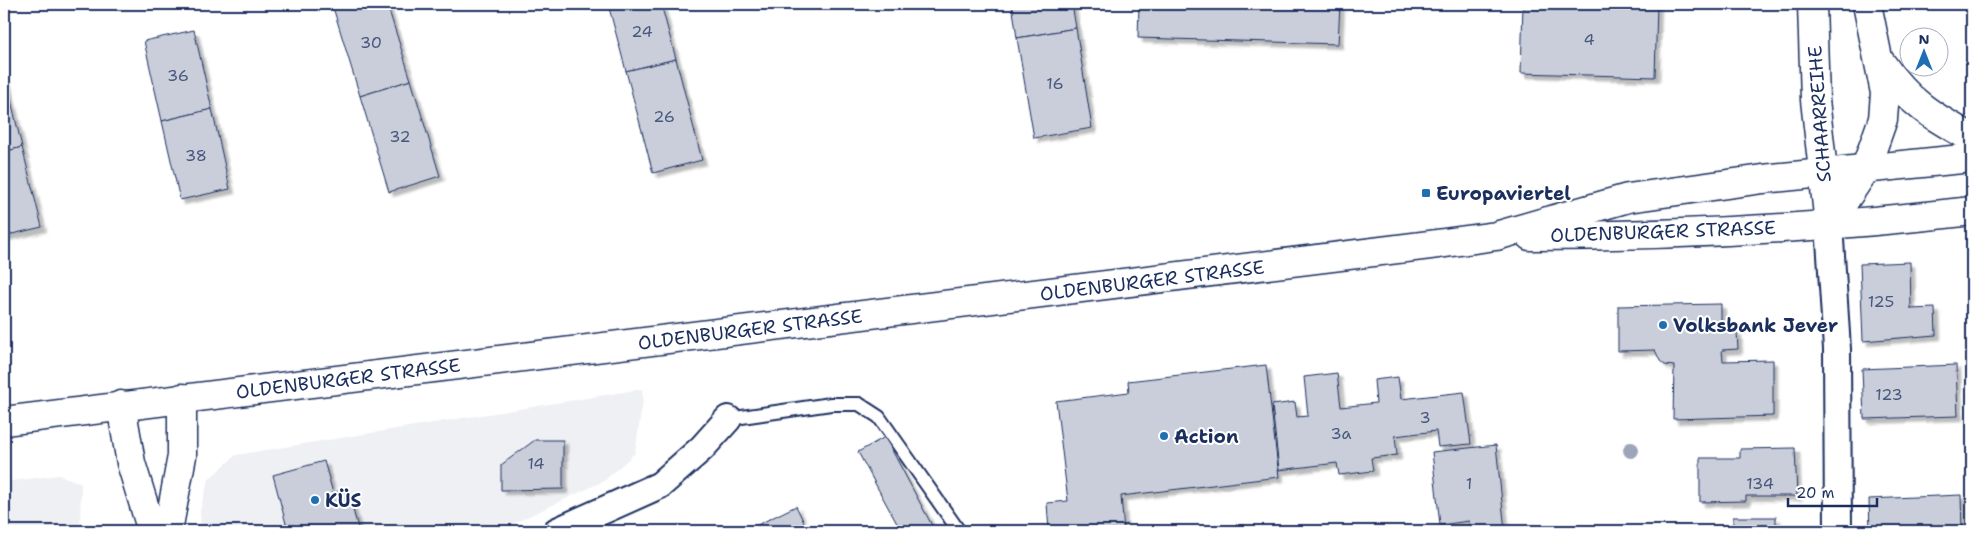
<svg xmlns="http://www.w3.org/2000/svg" width="1976" height="535" viewBox="0 0 1976 535" font-family="'Shantell Sans',sans-serif">
<style>
.built{fill:#eff0f4}
.building{fill:#caceda;stroke:#1b2f5e;filter:url(#shadow)}
.lines{fill:none;stroke-linecap:round;stroke-linejoin:round}
.service-casing{stroke:#1b2f5e;stroke-width:16}
.minor-casing{stroke:#1b2f5e;stroke-width:30}
.tertiary-casing{stroke:#1b2f5e;stroke-width:31}
.secondary-casing{stroke:#1b2f5e;stroke-width:31}
.primary-casing{stroke:#1b2f5e;stroke-width:31}
.service{stroke:#fff;stroke-width:12}
.minor{stroke:#fff;stroke-width:26}
.tertiary{stroke:#fff;stroke-width:28}
.secondary{stroke:#fff;stroke-width:28}
.primary{stroke:#fff;stroke-width:28}
.tree{fill:#9da5b9}
.poi-dot{fill:#1f6fb2;stroke:#fff;stroke-width:2}
.labels{text-anchor:middle;stroke-width:4;stroke-linejoin:round;paint-order:stroke}
.number-label{font-size:16px;fill:#47577d}
.street-label{font-size:19px;fill:#1b2f5e;stroke:#fff}
.poi-label{font-size:19px;font-weight:bold;fill:#1b2f5e;stroke:#fff;text-anchor:start}
</style>
<defs>
<filter id="shadow"><feDropShadow dx="4.5" dy="4.5" stdDeviation="1" flood-color="#0004"/></filter>
</defs>
<rect width="100%" height="100%" fill="#fff"/>
<filter id="ink" filterUnits="userSpaceOnUse"><feTurbulence type="fractalNoise" baseFrequency=".02" numOctaves="2"/><feDisplacementMap in="SourceGraphic" scale="10" xChannelSelector="R" yChannelSelector="G"/><feConvolveMatrix kernelMatrix="1 2 1 2 8 2 1 2 1" color-interpolation-filters="sRGB"/></filter>
<g filter="url(#ink)">
<g class="built">
<path d="M 642,389 L 643,399 L 635,453 L 604,481 L 497,531 L 201,531 L 200,510 L 209,479 L 236,455 Z"/>
<path d="M 59,475 L 81,483 L 80,531 L 4,531 L 4,482 Z"/>
</g>
<g class="building">
<path d="M 332,4 L 387,4 L 411,80 L 360,96 Z"/>
<path d="M 608,4 L 661,4 L 676,59 L 626,71 Z"/>
<path d="M 1012,4 L 1072,4 L 1076,28 L 1017,38 Z"/>
<path d="M 1139,4 L 1340,4 L 1338,44 L 1138,38 Z"/>
<path d="M 1523,4 L 1657,4 L 1655,77 L 1521,73 Z"/>
<path d="M 1076,28 L 1092,128 L 1034,138 L 1017,38 Z"/>
<path d="M 194,30 L 212,109 L 162,121 L 144,41 Z"/>
<path d="M 676,59 L 702,160 L 653,173 L 626,71 Z"/>
<path d="M 4,71 L 22,147 L 4,152 Z"/>
<path d="M 411,80 L 440,176 L 389,192 L 360,96 Z"/>
<path d="M 212,109 L 230,189 L 180,200 L 162,121 Z"/>
<path d="M 22,147 L 42,227 L 4,236 L 4,152 Z"/>
<path d="M 1910,262 L 1911,309 L 1935,308 L 1936,335 L 1863,341 L 1860,264 Z"/>
<path d="M 1721,304 L 1721,331 L 1737,331 L 1738,349 L 1722,350 L 1723,361 L 1773,360 L 1773,416 L 1673,419 L 1674,366 L 1665,365 L 1660,361 L 1655,350 L 1618,351 L 1618,306 Z"/>
<path d="M 1266,365 L 1279,477 L 1121,496 L 1124,531 L 1049,531 L 1047,503 L 1068,501 L 1056,401 L 1129,392 L 1128,381 Z"/>
<path d="M 1956,365 L 1958,416 L 1864,419 L 1862,369 Z"/>
<path d="M 1337,373 L 1341,407 L 1376,403 L 1374,380 L 1398,377 L 1401,399 L 1464,392 L 1471,444 L 1438,447 L 1436,431 L 1395,436 L 1397,455 L 1371,458 L 1373,471 L 1339,475 L 1337,463 L 1279,470 L 1272,405 L 1295,402 L 1297,417 L 1308,416 L 1304,377 Z"/>
<path d="M 885,437 L 935,531 L 901,531 L 858,452 Z"/>
<path d="M 535,440 L 563,440 L 563,489 L 501,490 L 501,465 Z"/>
<path d="M 1496,445 L 1505,531 L 1470,531 L 1469,521 L 1440,525 L 1432,452 Z"/>
<path d="M 1795,448 L 1797,496 L 1746,496 L 1746,501 L 1700,502 L 1700,458 L 1740,458 L 1740,449 Z"/>
<path d="M 324,461 L 333,493 L 347,489 L 359,531 L 288,531 L 273,475 Z"/>
<path d="M 1961,495 L 1962,531 L 1870,531 L 1869,499 Z"/>
<path d="M 796,506 L 808,531 L 745,531 Z"/>
<rect x="1733" y="517" width="43" height="14"/>
<path d="M 1243,525 L 1244,531 L 1204,531 Z"/>
</g>
<g class="lines">
<defs>
<path id="service" d="M 728,419 L 831,404 L 859,404 L 879,417 L 959,531"/>
<g id="minor">
<path d="M 1829,224 L 1837,349 L 1838,531"/>
<path d="M 557,531 L 660,485 L 702,448 L 728,419"/>
</g>
<g id="tertiary">
<path d="M 121,405 L 131,463 L 152,531"/>
<path d="M 168,531 L 182,456 L 182,398"/>
</g>
<g id="secondary">
<path d="M 1812,4 L 1815,100 L 1829,224"/>
<path d="M 1882,64 C 1908,102 1933,117 1972,138"/>
<path d="M 1829,224 L 1865,170 L 1883,119 L 1885,93 L 1867,4"/>
</g>
<g id="primary">
<path d="M 1530,236 C 1677,236 1826,228 1972,211"/>
<path d="M 4,421 L 1430,245 L 1496,236 L 1628,198 L 1763,179 L 1972,158"/>
</g>
</defs>
<use href="#service" class="service-casing"/>
<use href="#minor" class="minor-casing"/>
<use href="#tertiary" class="tertiary-casing"/>
<use href="#secondary" class="secondary-casing"/>
<use href="#primary" class="primary-casing"/>
<use href="#service" class="service"/>
<use href="#minor" class="minor"/>
<use href="#tertiary" class="tertiary"/>
<use href="#secondary" class="secondary"/>
<use href="#primary" class="primary"/>
</g>
<circle class="tree" cx="1631" cy="450" r="8"/>
</g>
<g class="poi-dot">
<rect x="1421" y="188" width="10" height="10" rx="2.5"/>
<circle cx="1663" cy="325" r="5"/>
<circle cx="1164" cy="436" r="5"/>
<circle cx="315" cy="500" r="5"/>
</g>
<g class="labels">
<g class="number-label">
<text x="642" y="37">24</text>
<text x="1589" y="45">4</text>
<text x="371" y="48">30</text>
<text x="178" y="81">36</text>
<text x="1055" y="89">16</text>
<text x="664" y="122">26</text>
<text x="400" y="142">32</text>
<text x="196" y="161">38</text>
<text x="1881" y="307">125</text>
<text x="1889" y="400">123</text>
<text x="1425" y="423">3</text>
<text x="1341" y="439">3a</text>
<text x="536" y="469">14</text>
<text x="1469" y="489">1</text>
<text x="1760" y="489">134</text>
</g>
<g class="street-label">
<text transform="translate(1819 114) rotate(-94)" y="7">SCHAARREIHE</text>
<text transform="translate(1663 231) rotate(-2)" y="7">OLDENBURGER STRASSE</text>
<text transform="translate(1152 280) rotate(-7)" y="7">OLDENBURGER STRASSE</text>
<text transform="translate(750 329) rotate(-7)" y="7">OLDENBURGER STRASSE</text>
<text transform="translate(348 378) rotate(-7)" y="7">OLDENBURGER STRASSE</text>
</g>
<g class="poi-label">
<text x="1436" y="200">Europaviertel</text>
<text x="1673" y="332">Volksbank Jever</text>
<text x="1174" y="443">Action</text>
<text x="325" y="507">KÜS</text>
</g>
</g>
<rect width="1976" height="535" fill="none" stroke="#fff" stroke-width="20"/>
<rect x="10" y="10" width="1956" height="515" fill="none" stroke="#1b2f5e" stroke-width="2" filter="url(#ink)"/>
<g transform="translate(1924 52)"><circle r="24" fill="#ffffff" stroke="#a4acbf"/>
<path d="M0-4L9 19L0 12L-9 19Z" fill="#1f6fb2"/>
<text y="-8" font-size="14" font-weight="bold" text-anchor="middle" fill="#1b2f5e">N</text>
</g>
<path d="M1788 498v8h89v-8" fill="none" stroke="#1b2f5e" stroke-width="2.5"/>
<text x="1796" y="498" font-size="15" fill="#1b2f5e" stroke="#ffffff" stroke-width="4" paint-order="stroke">20 m</text>
</svg>
